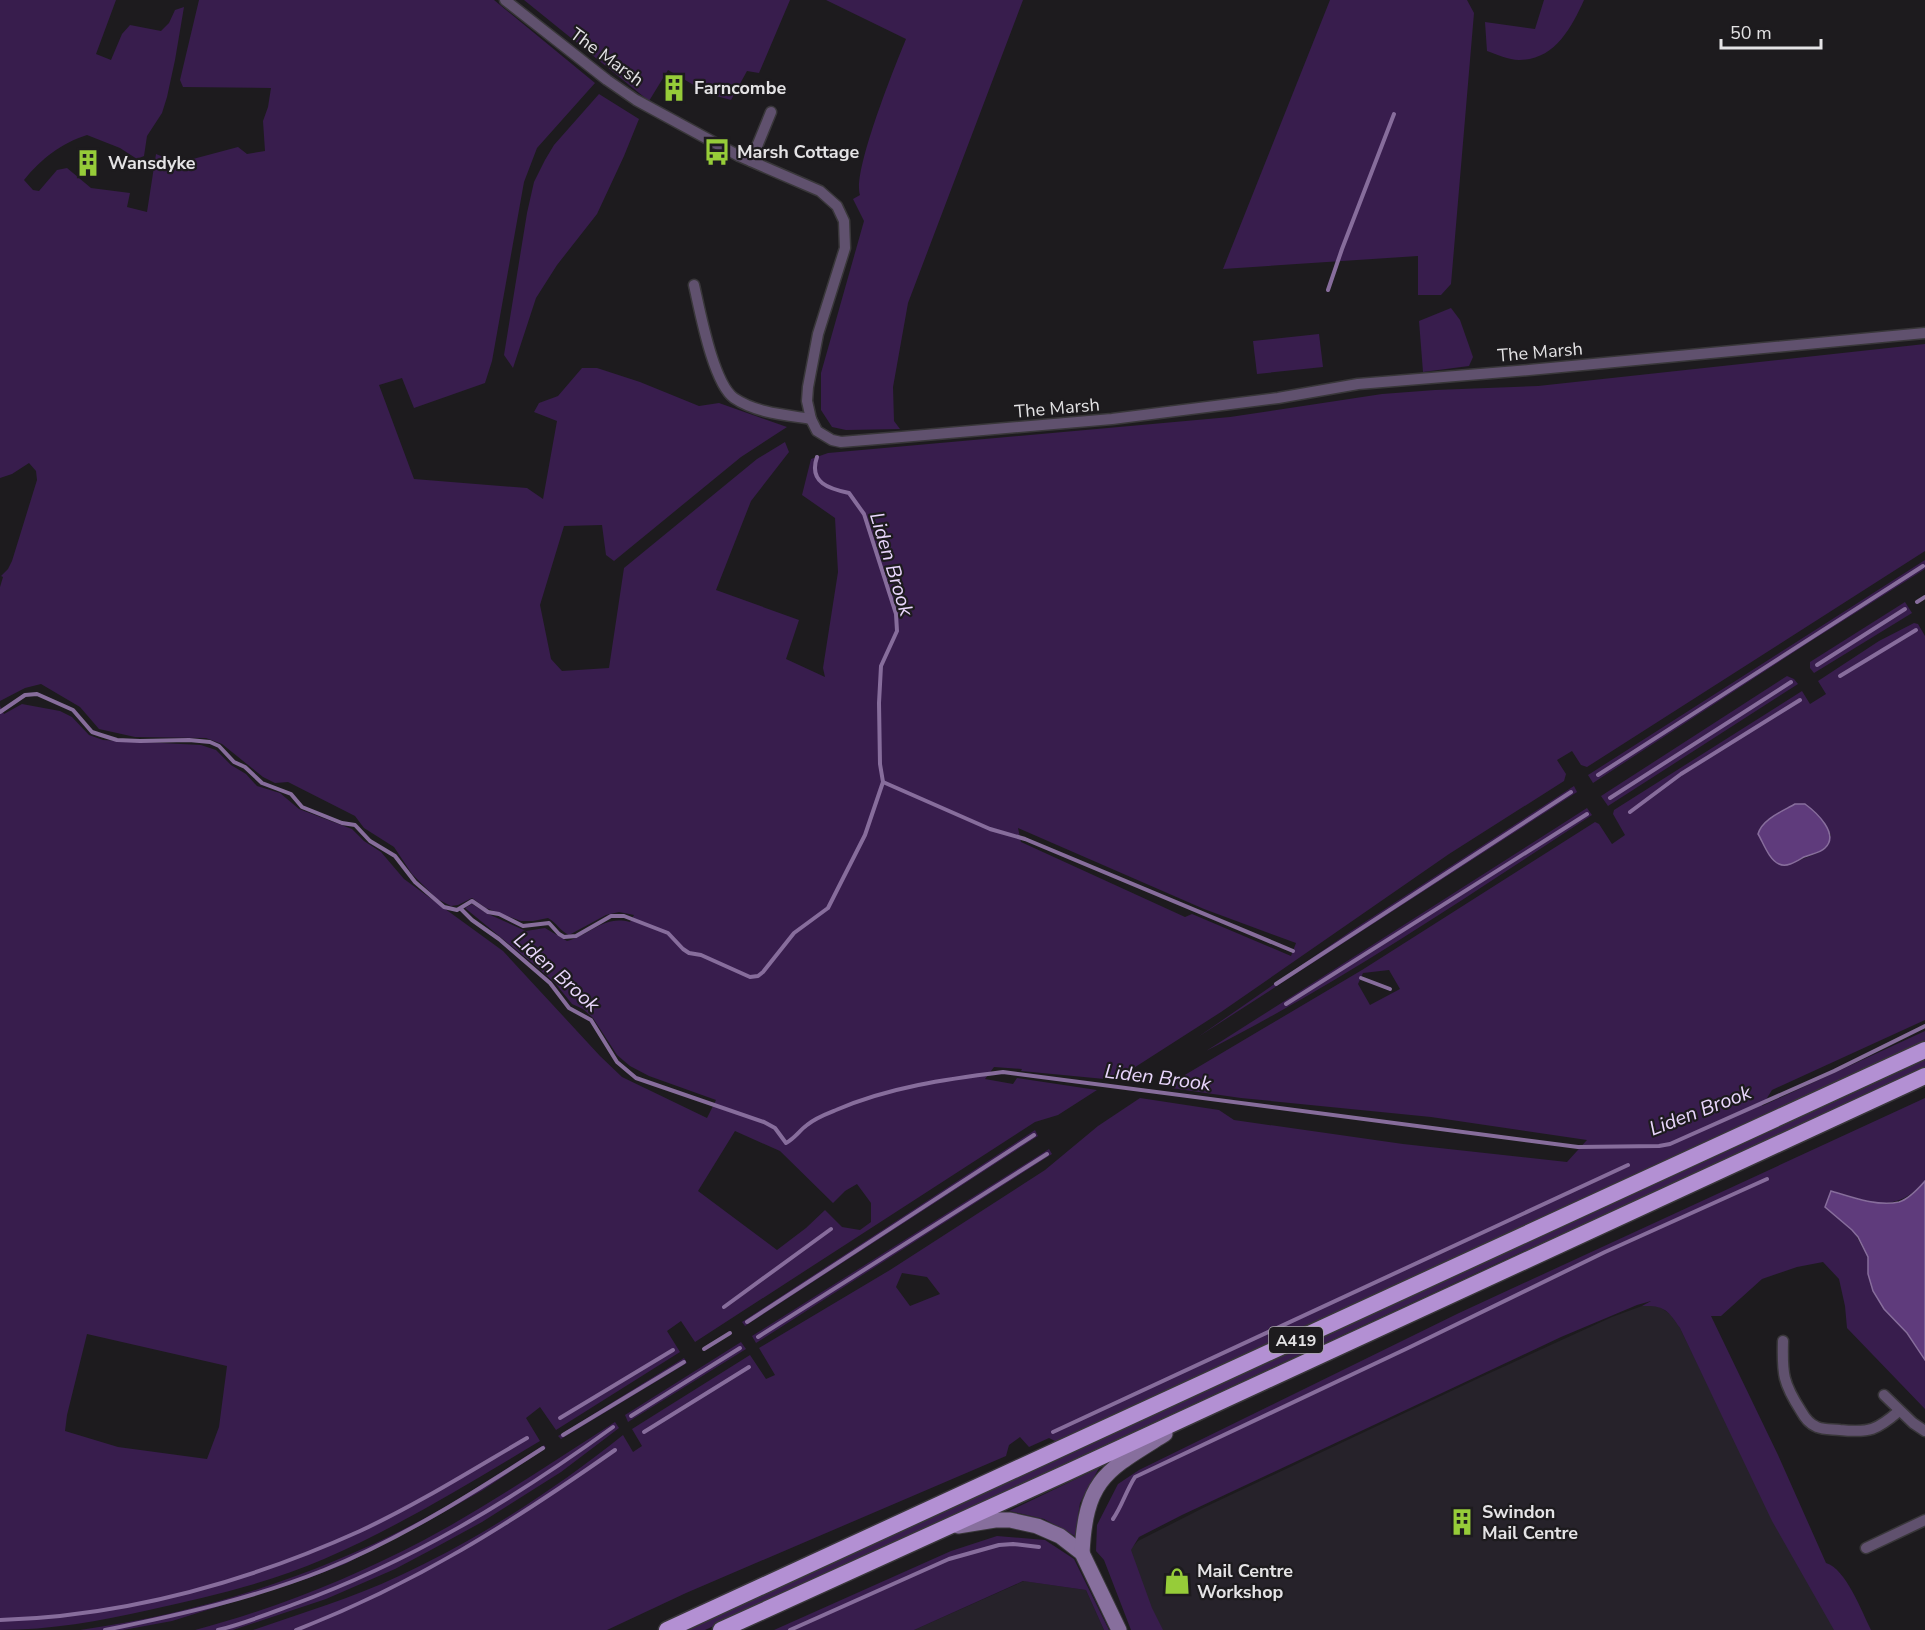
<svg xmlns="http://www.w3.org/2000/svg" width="1925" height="1630" viewBox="0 0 1925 1630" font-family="'Nunito Sans',sans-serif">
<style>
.built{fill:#26222a}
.green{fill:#381d4d;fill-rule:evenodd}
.water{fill:#5f3b7c;stroke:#876d9c;stroke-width:1.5}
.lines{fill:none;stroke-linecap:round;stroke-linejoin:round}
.stream{stroke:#876d9c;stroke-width:4}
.minor-casing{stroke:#39373a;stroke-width:13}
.secondary-casing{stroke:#39373a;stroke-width:17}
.trunk-casing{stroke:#39373a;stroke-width:19}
.minor{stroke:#60516e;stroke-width:10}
.secondary{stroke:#876f9d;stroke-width:15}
.trunk{stroke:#b390d3;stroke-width:16}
.labels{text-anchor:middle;stroke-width:4.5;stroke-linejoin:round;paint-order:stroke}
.shield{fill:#1d1b1e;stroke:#a8a7a9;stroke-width:1.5}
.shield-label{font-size:16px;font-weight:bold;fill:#e4e3e5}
.street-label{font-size:18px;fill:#e4e3e5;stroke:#1d1b1e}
.poi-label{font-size:18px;font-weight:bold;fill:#e4e3e5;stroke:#1d1b1e;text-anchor:start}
.water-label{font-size:20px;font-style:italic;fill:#e9d6fc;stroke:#1d1b1e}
</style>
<rect width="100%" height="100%" fill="#1d1b1e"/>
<g class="built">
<path d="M 1657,1305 L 1670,1314 L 1680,1328 L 1714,1398 L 1855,1630 L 1137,1630 L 1110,1571 L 1138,1541 L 1203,1508 L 1481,1377 L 1612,1317 L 1642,1306 Z"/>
<path d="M 1024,1581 L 1086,1590 L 1104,1630 L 914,1630 Z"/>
</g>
<g class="green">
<path d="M 0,0 L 116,0 L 96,54 L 111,60 L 122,34 L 130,25 L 161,31 L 169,23 L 175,10 L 184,7 L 175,60 L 167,97 L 162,113 L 147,136 L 144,156 L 137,159 L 120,148 L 87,135 C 60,144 42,158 24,180 L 33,190 L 39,191 L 57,170 L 67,168 L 91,188 L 130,193 L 127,207 L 147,212 L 156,154 L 178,163 L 238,147 L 247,154 L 265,151 L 263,121 L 268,107 L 271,88 L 183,87 L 180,80 L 199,0 L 494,0 L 595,83 L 537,148 L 524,182 L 492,361 L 485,383 L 414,408 L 402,378 L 379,385 L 414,479 L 527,488 L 543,499 L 557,421 L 534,412 L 539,403 L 558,396 L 582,368 L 597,368 L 640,382 L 699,406 L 719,403 L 787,427 L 741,457 L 614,561 L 606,555 L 602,525 L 564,526 L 540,605 L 551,659 L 562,671 L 609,668 L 624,568 L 757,459 L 785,442 L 789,452 L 751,501 L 716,590 L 799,620 L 786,659 L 825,677 L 823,668 L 838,572 L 835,518 L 802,495 L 811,459 L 828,453 L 1230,417 L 1382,394 L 1435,390 L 1538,386 L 1925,344 L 1925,551 L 1587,767 L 1581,765 L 1572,751 L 1557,760 L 1566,774 L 1564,781 L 1449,854 L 1221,1012 L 1115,1080 L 1021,1071 L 1022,1069 L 994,1067 L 985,1079 L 1013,1084 L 1017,1078 L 1097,1090 L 1058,1115 L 1035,1122 L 695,1342 L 681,1321 L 667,1331 L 680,1352 L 556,1430 L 540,1407 L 526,1418 L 540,1441 C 470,1483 400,1526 324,1559 C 269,1583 208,1597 149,1610 C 100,1621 50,1630 0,1630 L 0,706 L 4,714 L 22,704 L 60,711 L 72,717 L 89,735 L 103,740 L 201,745 L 216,750 L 231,765 L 246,774 L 257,786 L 280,793 L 299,809 L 352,829 L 364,841 L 381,852 L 404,879 L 503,951 L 600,1056 L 622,1077 L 707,1118 L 716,1100 L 649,1076 L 630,1066 L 617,1055 L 593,1018 L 583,1009 L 572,1004 L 555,983 L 537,967 L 465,908 L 472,904 L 486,913 L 526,931 L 545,928 L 567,941 C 591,935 603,915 630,922 L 634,915 L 619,912 L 606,915 L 569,935 C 560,931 557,923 548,918 L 533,921 L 521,921 L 486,908 L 472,898 L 458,905 L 451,906 L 437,899 L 412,874 L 394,847 L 364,828 L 355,816 L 288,782 L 275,783 L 263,777 L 222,744 L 206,738 L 135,737 L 99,729 L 80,707 L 41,684 L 25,688 L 0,701 L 0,587 L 3,577 L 1,576 L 8,569 L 12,561 L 37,480 L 36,471 L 29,463 L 12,474 L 0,478 ZM 1018,828 L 1204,909 L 1296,943 L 1291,956 L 1192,914 L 1185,917 L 1021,842 ZM 735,1131 L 780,1151 L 833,1203 L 845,1191 L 857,1184 L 871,1203 L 871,1222 L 860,1230 L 842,1227 L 825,1210 L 806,1228 L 777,1250 L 698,1191 ZM 87,1334 L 227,1366 L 219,1427 L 207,1459 L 118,1447 L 65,1431 L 67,1415 Z"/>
<path d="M 524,0 L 790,0 L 759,73 L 747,71 L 731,100 L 709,94 L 668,70 L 649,101 Z"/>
<path d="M 826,0 L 1023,0 L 908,303 L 893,387 L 894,421 L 900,429 L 846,430 L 832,427 L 821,410 L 821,373 L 864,221 L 853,199 L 860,195 C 852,172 895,66 906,39 Z"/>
<path d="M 1330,0 L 1467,0 L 1474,13 L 1451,284 L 1441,295 L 1418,295 L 1418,256 L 1223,269 Z"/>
<path d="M 1544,0 L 1584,0 C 1571,29 1554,60 1519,60 C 1509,60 1496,54 1487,51 L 1485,22 L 1535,29 Z"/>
<path d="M 599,94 L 639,119 L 624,156 L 597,214 L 557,265 L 536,298 L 513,368 L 504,355 L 527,213 L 534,182 L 545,160 L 554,145 Z"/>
<path d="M 1451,308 L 1460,320 L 1473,357 L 1469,366 L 1423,372 L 1419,321 Z"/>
<path d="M 1319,334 L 1323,367 L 1257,374 L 1253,341 Z"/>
<path d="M 1925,560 L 1925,569 L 1811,641 L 1593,783 L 1588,775 Z"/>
<path d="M 1905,602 L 1912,613 L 1814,673 L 1810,668 L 1810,662 Z"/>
<path d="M 1914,623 L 1918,624 L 1925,636 L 1925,1020 L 1772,1090 L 1762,1106 L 1925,1031 L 1925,1042 L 1057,1442 L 1049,1438 L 1029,1447 L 1020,1437 L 1009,1445 L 1006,1456 L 686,1593 L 607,1630 L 253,1630 C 302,1613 352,1598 399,1576 C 477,1540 556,1489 623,1435 L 633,1452 L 642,1446 L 632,1429 L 750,1355 L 766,1379 L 775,1375 L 759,1348 L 890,1270 L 1045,1170 L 1098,1126 L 1140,1098 L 1219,1110 L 1234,1120 L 1403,1144 L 1567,1162 L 1587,1140 L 1431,1117 L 1241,1098 L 1171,1088 L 1173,1082 L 1362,970 L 1595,822 L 1599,824 L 1612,844 L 1625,835 L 1613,814 L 1614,810 L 1802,691 L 1810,704 L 1826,694 L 1818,681 L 1879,641 ZM 1795,804 C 1818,811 1819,815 1831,835 L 1820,852 L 1788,865 L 1774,861 L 1758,833 C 1762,819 1783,811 1795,804 ZM 1389,970 L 1400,989 L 1370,1005 L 1358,984 L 1363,973 ZM 902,1273 L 927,1277 L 940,1294 L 910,1306 L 896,1287 Z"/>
<path d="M 1787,676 L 1794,679 L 1798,684 L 1608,806 L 1601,796 Z"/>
<path d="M 1574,786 L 1577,792 L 1198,1037 L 1351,931 Z"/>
<path d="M 1587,808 L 1592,815 C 1466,897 1340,983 1206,1051 Z"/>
<path d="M 1925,1060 L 1925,1068 L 1502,1261 L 705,1630 L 686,1630 Z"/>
<path d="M 1925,1098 L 1925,1181 C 1893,1216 1872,1201 1831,1191 L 1868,1257 L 1868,1274 L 1873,1291 L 1884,1309 L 1907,1334 L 1925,1360 L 1925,1409 L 1847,1328 L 1845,1306 L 1839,1279 L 1823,1262 L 1797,1267 L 1762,1279 L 1721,1316 L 1711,1316 L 1778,1455 L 1826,1563 C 1846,1569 1862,1612 1871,1630 L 1834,1630 L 1772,1521 L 1680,1328 C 1668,1310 1664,1305 1642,1306 L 1651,1301 L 1637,1305 L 1561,1337 L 1182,1515 L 1139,1537 L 1131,1550 L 1152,1608 L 1163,1630 L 1131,1630 L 1104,1560 L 1096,1551 L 1097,1525 L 1118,1484 L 1139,1470 L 1459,1313 Z"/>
<path d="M 1035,1130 L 1038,1136 L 745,1326 L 742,1322 Z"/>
<path d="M 1049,1149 L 1052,1154 L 756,1343 L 752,1336 Z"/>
<path d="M 741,1342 L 746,1349 L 628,1422 L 625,1415 Z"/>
<path d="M 684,1358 L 687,1363 L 561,1439 L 558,1436 Z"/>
<path d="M 615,1422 L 619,1428 L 561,1472 L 482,1522 L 429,1551 L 395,1569 L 326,1599 L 233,1630 L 195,1630 C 274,1609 352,1578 424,1540 C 490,1505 552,1462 615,1422 Z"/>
<path d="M 544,1445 L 546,1448 L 483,1490 L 423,1524 L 345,1564 L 306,1579 L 172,1621 L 123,1630 L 80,1630 C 201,1613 320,1575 427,1517 C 467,1495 505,1469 544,1445 Z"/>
<path d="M 1099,1468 L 1080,1503 L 1075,1536 L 1044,1519 L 1009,1511 Z"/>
<path d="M 997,1536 L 1045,1540 L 1074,1559 L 1109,1630 L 1104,1630 L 1086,1590 L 1023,1581 L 914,1630 L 774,1630 L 951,1551 Z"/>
</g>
<g class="water">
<path d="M 1795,804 L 1805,804 C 1816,812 1840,834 1825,848 C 1820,853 1811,854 1804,857 C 1797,861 1787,868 1779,864 C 1769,860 1763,842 1758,834 C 1762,819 1783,811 1795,804 Z"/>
<path d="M 1925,1181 L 1925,1360 L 1907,1333 L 1884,1309 L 1873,1291 L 1868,1274 L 1868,1257 L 1858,1237 L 1852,1230 L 1825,1207 L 1831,1191 C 1851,1197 1878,1207 1899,1202 C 1909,1199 1918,1189 1925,1181 Z"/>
</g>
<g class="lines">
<g class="stream">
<path d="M 1328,290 L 1342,249 L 1394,114"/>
<path d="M 1917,602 L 1925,597"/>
<path d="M 1817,665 L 1905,609"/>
<path d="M 1840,676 L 1916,630"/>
<path d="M 0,712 L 25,695 L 37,694 L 73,710 L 92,732 L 101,735 L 117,740 L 140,741 L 189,740 L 210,742 L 219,746 L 234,762 L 245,767 L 262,783 L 291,794 L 302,807 L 342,823 L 355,825 L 370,841 L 395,856 L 415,882 L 444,907 L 457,910 L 472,901 L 488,912 L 499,914 L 523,926 L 549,923 L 559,934 L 564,937 L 576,936 L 611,916 L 624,916 L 668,933 L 683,949 L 689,953 L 701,955 L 750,977 L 758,976 L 763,972 L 794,933 L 828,908 L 865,835 L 883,782 L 880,764 L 879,703 L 881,666 L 897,631 L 896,614 L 864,514 L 849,493 C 830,489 808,483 817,457"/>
<path d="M 1598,775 L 1923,566"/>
<path d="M 883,782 L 990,829 L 1025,839 L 1293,951"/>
<path d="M 1610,798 L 1791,682"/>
<path d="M 1630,812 L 1681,774 L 1800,700"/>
<path d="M 461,909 L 472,920 L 499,939 L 550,983 L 569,1008 L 591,1020 L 617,1062 L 636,1078 L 764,1122 L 775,1128 L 786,1143 C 795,1138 799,1131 807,1125 C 815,1118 826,1114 836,1110 C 889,1087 947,1079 1003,1072 L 1578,1147 L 1659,1146 L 1670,1144 L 1834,1071 L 1925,1026"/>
<path d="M 1361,978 L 1390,989"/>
<path d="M 1276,984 L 1571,792"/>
<path d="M 1286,1004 L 1587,814"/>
<path d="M 724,1307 L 831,1229"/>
<path d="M 747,1322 L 1034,1135"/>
<path d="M 758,1337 L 1047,1154"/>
<path d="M 704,1349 L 730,1333"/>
<path d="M 631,1416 L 740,1348"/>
<path d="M 560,1418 L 673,1350"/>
<path d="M 644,1432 L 749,1367"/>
<path d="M 1053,1432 L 1628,1165"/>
<path d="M 563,1435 L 684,1362"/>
<path d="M 1113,1519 C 1122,1506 1126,1491 1135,1477 L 1408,1348 L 1605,1252 L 1767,1179"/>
<path d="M 0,1620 C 124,1616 247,1582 360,1531 C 418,1504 472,1470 527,1438"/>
<path d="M 105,1630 C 179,1615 254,1598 324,1570 C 401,1539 473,1493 543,1448"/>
<path d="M 218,1630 C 243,1624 268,1614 292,1605 C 410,1562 511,1501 613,1427"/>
<path d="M 296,1630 C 415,1584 511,1523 615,1450"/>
<path d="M 790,1630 L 949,1559 L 999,1545 L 1013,1544 L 1039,1547"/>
</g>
<defs>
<g id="minor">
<path d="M 505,0 L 607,80 L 636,100 L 739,156 L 820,191 L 837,206 L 844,221 L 845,248 L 818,334 L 808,387 L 807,401 L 811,419 L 817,431 L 832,440 L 841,442 L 890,438 L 1112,419 L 1278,398 L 1358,384 L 1529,370 L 1925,333"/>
<path d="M 751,161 L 771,112"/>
<path d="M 694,285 C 700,311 713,383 734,398 C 756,413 786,415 811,419"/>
<path d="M 1783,1341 C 1782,1374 1783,1383 1801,1411 C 1805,1418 1809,1424 1817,1427 C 1824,1430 1833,1429 1840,1430 C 1870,1433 1877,1430 1899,1411"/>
<path d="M 1884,1395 L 1913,1423 L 1925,1431"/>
<path d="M 1866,1548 L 1925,1520"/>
</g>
<g id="secondary">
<path d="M 958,1526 L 995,1520 L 1010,1520 L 1037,1526 L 1060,1536 L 1082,1553 L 1119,1630"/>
<path d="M 1082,1553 C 1086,1478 1106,1471 1165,1434"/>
</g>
<g id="trunk">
<path d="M 667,1630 L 1925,1050"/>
<path d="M 721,1630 L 1066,1473 L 1925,1076"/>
</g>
</defs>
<use href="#minor" class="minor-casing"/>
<use href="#secondary" class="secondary-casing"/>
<use href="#trunk" class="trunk-casing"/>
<use href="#minor" class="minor"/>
<use href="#secondary" class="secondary"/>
<use href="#trunk" class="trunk"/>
</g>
<defs>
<symbol id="building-bare" viewBox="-9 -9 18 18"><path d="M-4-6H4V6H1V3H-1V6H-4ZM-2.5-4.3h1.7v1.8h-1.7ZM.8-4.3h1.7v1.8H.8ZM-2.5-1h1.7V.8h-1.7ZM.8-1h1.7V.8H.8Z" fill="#96cc39" stroke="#1d1b1e" stroke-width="2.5" paint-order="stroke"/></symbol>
<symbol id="bus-bare" viewBox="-9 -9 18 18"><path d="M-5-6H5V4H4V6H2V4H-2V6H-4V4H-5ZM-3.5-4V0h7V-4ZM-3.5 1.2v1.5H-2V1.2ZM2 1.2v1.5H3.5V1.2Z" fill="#96cc39" stroke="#1d1b1e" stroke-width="2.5" paint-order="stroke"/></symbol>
<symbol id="shop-bare" viewBox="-9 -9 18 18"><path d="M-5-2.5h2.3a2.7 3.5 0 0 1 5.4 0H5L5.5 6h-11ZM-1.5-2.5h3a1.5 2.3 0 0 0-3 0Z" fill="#96cc39" stroke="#1d1b1e" stroke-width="2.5" paint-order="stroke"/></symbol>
</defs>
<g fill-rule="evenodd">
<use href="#building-bare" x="655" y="69" width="38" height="38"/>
<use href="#bus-bare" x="698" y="133" width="38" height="38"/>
<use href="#building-bare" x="69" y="144" width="38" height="38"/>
<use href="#building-bare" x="1443" y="1503" width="38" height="38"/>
<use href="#shop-bare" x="1158" y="1562" width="38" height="38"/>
</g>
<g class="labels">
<rect class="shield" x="1269" y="1327" width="54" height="26" rx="4.5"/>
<g class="shield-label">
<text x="1296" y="1346">A419</text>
</g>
<g class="street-label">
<text transform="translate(607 57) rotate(36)" y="6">The Marsh</text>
<text transform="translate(1540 352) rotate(-5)" y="6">The Marsh</text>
<text transform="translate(1057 408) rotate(-5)" y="6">The Marsh</text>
</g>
<g class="poi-label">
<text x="694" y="94">Farncombe</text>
<text x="737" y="158">Marsh Cottage</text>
<text x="108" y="169">Wansdyke</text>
<text x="1482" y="1518">Swindon<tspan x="1482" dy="21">Mail Centre</tspan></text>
<text x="1197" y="1577">Mail Centre<tspan x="1197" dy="21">Workshop</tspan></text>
</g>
<g class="water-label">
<text transform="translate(892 564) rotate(73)" y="7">Liden Brook</text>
<text transform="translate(557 972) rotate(42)" y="7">Liden Brook</text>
<text transform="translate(1158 1077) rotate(7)" y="7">Liden Brook</text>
<text transform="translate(1700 1110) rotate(-21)" y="7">Liden Brook</text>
</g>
</g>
<path d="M1721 39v9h100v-9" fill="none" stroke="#e4e3e5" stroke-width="3"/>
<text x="1730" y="39" font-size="18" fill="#e4e3e5" stroke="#1d1b1e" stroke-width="4.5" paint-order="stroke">50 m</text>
</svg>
